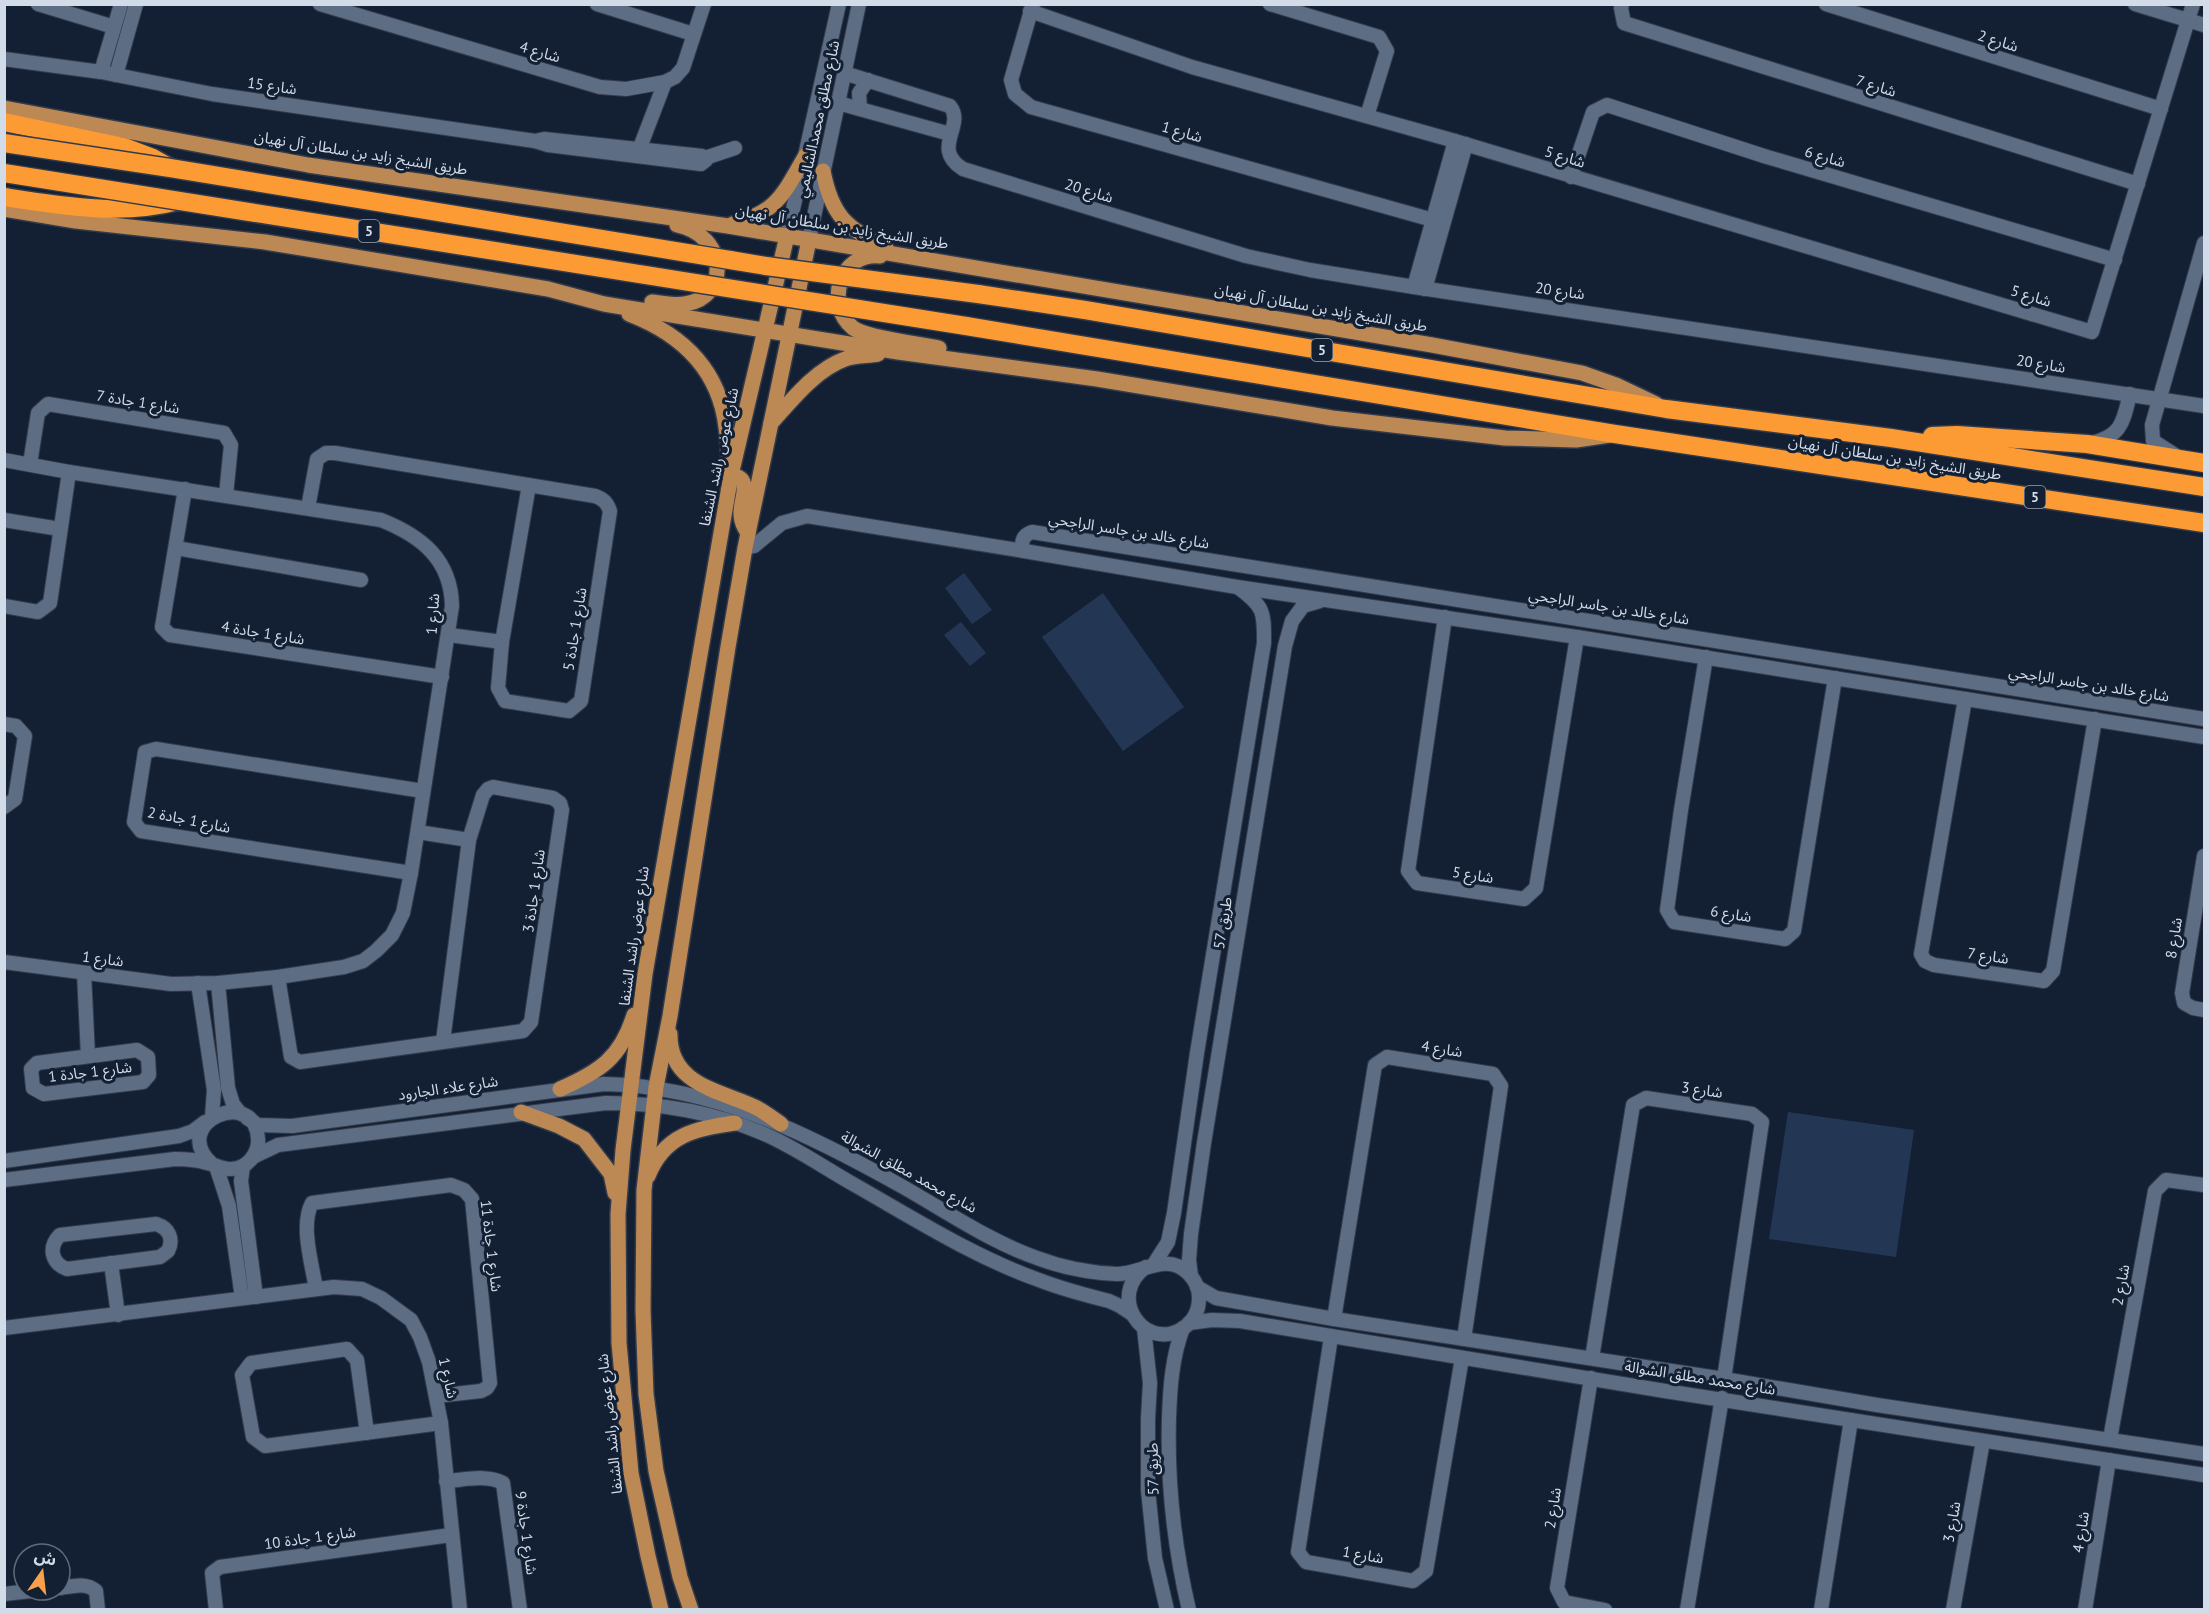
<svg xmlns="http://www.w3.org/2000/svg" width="2209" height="1614" viewBox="0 0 2209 1614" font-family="'PT Sans','Noto Sans Arabic',sans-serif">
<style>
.green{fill:#233755}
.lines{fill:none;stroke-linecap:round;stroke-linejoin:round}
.minor-casing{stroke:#333b4b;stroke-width:16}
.major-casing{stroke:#333b4b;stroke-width:18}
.highway-casing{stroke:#333b4b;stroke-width:21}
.minor{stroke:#5d6d84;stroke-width:14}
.major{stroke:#bc8954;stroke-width:15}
.highway{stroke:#fc9b34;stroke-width:18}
.highway-bridge-casing{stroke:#333b4b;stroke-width:21;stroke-linecap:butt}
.highway-bridge{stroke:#fc9b34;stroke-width:18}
.labels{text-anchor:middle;stroke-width:6;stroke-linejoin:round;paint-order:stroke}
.shield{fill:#132033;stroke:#99a3b2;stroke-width:1.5}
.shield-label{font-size:14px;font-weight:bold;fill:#d2dbe8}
.street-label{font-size:15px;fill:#d2dbe8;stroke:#132033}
</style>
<rect width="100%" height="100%" fill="#132033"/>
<g class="green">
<path d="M 964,573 L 992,610 L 972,624 L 945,588 Z"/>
<path d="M 1103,593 L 1184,707 L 1123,751 L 1042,637 Z"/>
<path d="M 961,622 L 986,653 L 970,666 L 944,635 Z"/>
<path d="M 1788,1112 L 1914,1130 L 1896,1257 L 1769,1239 Z"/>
</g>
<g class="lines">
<defs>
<g id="minor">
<path d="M 38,4 L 114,27"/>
<path d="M 320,4 L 600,87 L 626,89 L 665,82 L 675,77 L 683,68 L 704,4"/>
<path d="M 597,4 L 693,34"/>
<path d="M 1033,4 L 1011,80 L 1015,94 L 1031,107 L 1433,220"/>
<path d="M 1270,4 L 1379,37 L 1387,51 L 1367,116"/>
<path d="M 1622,4 L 1621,8 L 1624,23 L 2138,184"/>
<path d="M 1826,4 L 2161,109"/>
<path d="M 2135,4 L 2204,25"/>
<path d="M 1030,11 L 1192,67 L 1455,141 L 2092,332 L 2193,4"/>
<path d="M 4,59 L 101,72 L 212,94 L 535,141"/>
<path d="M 101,72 L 121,4"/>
<path d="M 844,73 L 950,106 C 966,126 930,148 963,169 L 1246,256 L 1310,270 L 1414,287 L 2204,406"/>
<path d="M 116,75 L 136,4"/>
<path d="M 838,103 L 950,134"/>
<path d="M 860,109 L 859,93 L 868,80"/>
<path d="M 544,139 L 702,156 L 706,160 L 701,164 L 548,145 L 535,141 Z"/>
<path d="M 639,150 L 665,82"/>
<path d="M 705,158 L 735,148"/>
<path d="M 1571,177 L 1593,112 L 1607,105 L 1764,156 L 2115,260"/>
<path d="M 787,236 L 839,4"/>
<path d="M 809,240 L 859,4"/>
<path d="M 1414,287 L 1455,141"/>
<path d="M 1425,289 L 1466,144"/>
<path d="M 2091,443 C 2122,436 2123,422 2130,394"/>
<path d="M 2175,455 L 2153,441 L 2152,425 L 2204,243"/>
<path d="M 4,460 L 69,472 L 381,520 C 421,536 451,559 452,606 L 411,873 L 403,913 L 392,935 L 376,951 L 363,961 L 344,967 L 278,977 L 218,983 L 171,984 L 4,962"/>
<path d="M 30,464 L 38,413 L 48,404 L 224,433 L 231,445 L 226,495"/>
<path d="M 185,489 L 162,627 L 170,635 L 442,677"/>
<path d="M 308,508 L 317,459 L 326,453 L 335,453 L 595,496 C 604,499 607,503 610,511 L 581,701 L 569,711 L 505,701 L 498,688 L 502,642 L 529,485"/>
<path d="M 4,520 L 60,529"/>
<path d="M 176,548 L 361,580"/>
<path d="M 745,548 L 754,546 L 782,523 L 807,516 L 1024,551"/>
<path d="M 4,606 L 38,612 L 50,603 L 69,472"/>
<path d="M 1445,617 L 1408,871 L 1417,883 L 1524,899 L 1536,888 L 1577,637"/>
<path d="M 449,635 L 502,642"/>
<path d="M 1706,657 L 1681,810 L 1667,910 L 1674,922 L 1785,939 L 1794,931 L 1835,678"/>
<path d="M 1965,699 L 1921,954 L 1925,961 L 1934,965 L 2044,981 L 2053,971 L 2095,719"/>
<path d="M 2204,719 L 1032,532 C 1023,535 1020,542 1024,551 L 1237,587 L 1577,637 L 2204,737"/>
<path d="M 4,724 L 16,726 L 25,736 L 15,799 L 4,807"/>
<path d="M 418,832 L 469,840"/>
<path d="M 2204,856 L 2182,993 L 2184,1003 L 2193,1008 L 2204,1010"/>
<path d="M 411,873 L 141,831 L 134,822 L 145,752 L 156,749 L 423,791"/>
<path d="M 84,973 L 88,1056"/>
<path d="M 278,977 L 291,1057 L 300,1062 L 523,1031 L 531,1022 L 562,810 L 560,803 L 553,798 L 493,787 L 488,789 L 483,795 L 469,840 L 443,1041"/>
<path d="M 198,983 L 214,1090 L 212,1117"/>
<path d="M 218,983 L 228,1088 L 233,1104 L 241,1114"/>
<path d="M 137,1050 L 148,1057 L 149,1075 L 143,1082 L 44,1094 L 33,1088 L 31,1069 L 37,1063 Z"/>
<path d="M 247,1118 L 258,1125 L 292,1126 L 604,1084 C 714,1086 811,1135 905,1188 C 947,1212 991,1242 1037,1258 C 1061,1267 1091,1273 1117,1274 C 1142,1274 1167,1251 1189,1274 C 1195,1280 1199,1289 1199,1298 C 1199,1311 1193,1322 1182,1329 C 1143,1352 1106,1295 1146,1267"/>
<path d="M 253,1157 L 278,1145 L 606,1103 C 659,1103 713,1112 762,1133 C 793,1146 823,1167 853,1184 C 913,1218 974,1257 1039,1280 C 1062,1289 1085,1295 1109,1301 L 1120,1306 L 1132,1314"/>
<path d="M 4,1161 L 179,1136 L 193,1131 L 205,1122"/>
<path d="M 216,1166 L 229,1206 L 242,1298"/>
<path d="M 243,1166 L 241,1181 L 256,1297"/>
<path d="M 4,1180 L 175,1159 C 186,1159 197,1160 207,1163 C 220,1166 229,1173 243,1166 C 252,1161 259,1150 258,1139 C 256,1085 167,1123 212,1164"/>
<path d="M 156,1224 C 169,1228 174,1239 168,1251 L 160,1257 L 67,1269 C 51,1263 48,1247 60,1235 Z"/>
<path d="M 111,1263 L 118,1315"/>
<path d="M 1154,1264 L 1168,1242 L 1174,1213 L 1197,1053 L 1264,643 C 1264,613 1265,607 1239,588"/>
<path d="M 1191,1276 L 1189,1260 L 1191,1234 L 1204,1143 L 1285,646 L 1292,621 L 1303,606 L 1320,601"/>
<path d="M 1197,1287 L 1216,1298 L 1334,1319 L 1724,1379 L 1877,1405 L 2204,1454"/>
<path d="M 316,1289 C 312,1264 300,1225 312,1203 L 451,1185 L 464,1190 L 472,1199 L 490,1383 L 487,1388 L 481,1391 L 436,1396"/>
<path d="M 1334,1319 L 1375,1065 L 1387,1057 L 1493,1074 L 1501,1086 L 1464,1339"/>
<path d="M 1189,1323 L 1212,1320 L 1240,1321 L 1665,1391 L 2204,1475"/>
<path d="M 4,1328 L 334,1287 L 362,1289 L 381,1298 L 411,1320 L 420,1337 L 429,1362 L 441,1423 L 460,1610"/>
<path d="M 1144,1328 L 1150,1383 L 1148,1419 L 1148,1490 L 1155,1558 L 1167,1610"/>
<path d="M 1183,1328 C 1172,1357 1170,1388 1169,1418 C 1167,1484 1174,1546 1189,1610"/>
<path d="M 1331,1337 L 1298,1552 L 1306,1562 L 1413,1581 L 1426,1571 L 1462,1358"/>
<path d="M 1592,1358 L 1633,1105 L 1646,1098 L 1752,1114 L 1762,1122 L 1724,1379"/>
<path d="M 1591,1378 L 1557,1588 L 1564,1602 L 1605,1610"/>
<path d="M 367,1433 L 357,1360 L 347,1349 L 251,1363 L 242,1375 L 253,1437 L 265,1446 L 441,1423"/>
<path d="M 2110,1439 L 2155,1191 L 2166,1180 L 2204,1185"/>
<path d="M 446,1481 C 464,1480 487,1474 503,1483 L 520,1610"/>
<path d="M 60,1588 C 73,1586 86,1582 96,1591 L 98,1610"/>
<path d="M 4,1594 L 40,1590"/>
<path d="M 216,1610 L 212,1573 L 220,1567 L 451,1535"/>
<path d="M 1687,1610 L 1722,1398"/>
<path d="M 1821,1610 L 1851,1420"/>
<path d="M 1953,1610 L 1983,1441"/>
<path d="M 2085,1610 L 2109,1460"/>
</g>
<g id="major">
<path d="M 4,108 L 308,165 L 728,226 L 1432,345 L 1582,373 L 1616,385 L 1656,404"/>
<path d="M 823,171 C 832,217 846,227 886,248"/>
<path d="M 4,209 L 76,221 L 265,242 L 548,289 L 604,304 L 898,352 L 1097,379 L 1332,418 L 1505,438 L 1576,440 L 1610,435"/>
<path d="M 733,224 C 779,211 783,194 806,155"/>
<path d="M 880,256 C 840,252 824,304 853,328 C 866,338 920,344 939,348"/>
<path d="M 652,302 C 663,303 674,306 685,304 C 731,297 727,235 677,225"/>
<path d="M 629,314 C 681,334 719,369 726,427 C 728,439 728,452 729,464"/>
<path d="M 771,423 C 792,400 815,370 845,359 C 855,355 867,356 878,354"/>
<path d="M 731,475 C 735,476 741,477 743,482 C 749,496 732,511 748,533"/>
<path d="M 670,1034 C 669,1086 723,1091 757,1108 C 766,1113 774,1119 781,1124"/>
<path d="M 560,1089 C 599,1072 621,1058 634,1015"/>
<path d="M 521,1112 L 559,1126 L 584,1139 L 611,1174 L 615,1193"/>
<path d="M 648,1176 C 664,1135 696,1128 735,1123"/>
<path d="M 661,1610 L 648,1556 L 631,1473 L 619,1343 L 618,1214 L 623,1150 L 645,974 L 731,475 L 787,236"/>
<path d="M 691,1610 L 680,1577 L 656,1471 L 646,1394 L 643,1310 L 644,1190 L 656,1087 L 670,1016 L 728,647 L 745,548 L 809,240"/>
</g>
<g id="highway">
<path d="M 4,122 L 124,147 L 153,158 L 169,167"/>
<path d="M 4,197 C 62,206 121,216 178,201"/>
<path d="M 730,260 L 766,266"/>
<path d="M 978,294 L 1085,310 L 1666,409 L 1891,438 L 2204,487"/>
<path d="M 966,326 L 1615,434 L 2204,523"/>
<path d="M 1932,436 L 1957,435 L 2087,444 L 2204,463"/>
</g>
</defs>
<use href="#minor" class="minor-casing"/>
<use href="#major" class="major-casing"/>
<use href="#highway" class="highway-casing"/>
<use href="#minor" class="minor"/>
<use href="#major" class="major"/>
<use href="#highway" class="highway"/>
<defs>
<g id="highway-bridge">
<path d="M 4,143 L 170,168 L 730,260"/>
<path d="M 4,173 L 966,326"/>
<path d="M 766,266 L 978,294"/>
</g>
</defs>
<use href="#highway-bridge" class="highway-bridge-casing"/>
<use href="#highway-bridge" class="highway-bridge"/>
</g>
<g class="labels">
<g class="shield">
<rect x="358.5" y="220" width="21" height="22" rx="4.5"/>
<rect x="1311.5" y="339" width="21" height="22" rx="4.5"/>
<rect x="2024.5" y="486" width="21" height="22" rx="4.5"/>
</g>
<g class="shield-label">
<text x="369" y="236">5</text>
<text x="1322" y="355">5</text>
<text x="2035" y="502">5</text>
</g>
<g class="street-label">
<text transform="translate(1998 41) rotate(17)" y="5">شارع 2</text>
<text transform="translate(540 52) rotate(16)" y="5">شارع 4</text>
<text transform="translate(272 86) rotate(8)" y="5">شارع 15</text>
<text transform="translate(1876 86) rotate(17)" y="5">شارع 7</text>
<text transform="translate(818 119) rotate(-78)" y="5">شارع مطلق محمدالشاليمي</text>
<text transform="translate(1182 132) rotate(16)" y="5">شارع 1</text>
<text transform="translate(361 153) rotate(9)" y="5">طريق الشيخ زايد بن سلطان آل نهيان</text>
<text transform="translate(1565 157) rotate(17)" y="5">شارع 5</text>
<text transform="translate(1825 157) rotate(16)" y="5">شارع 6</text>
<text transform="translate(1089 191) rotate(17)" y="5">شارع 20</text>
<text transform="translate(842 227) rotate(9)" y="5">طريق الشيخ زايد بن سلطان آل نهيان</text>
<text transform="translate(1560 291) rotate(8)" y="5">شارع 20</text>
<text transform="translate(2031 296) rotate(17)" y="5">شارع 5</text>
<text transform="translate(1321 308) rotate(10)" y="5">طريق الشيخ زايد بن سلطان آل نهيان</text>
<text transform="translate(2041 364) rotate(9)" y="5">شارع 20</text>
<text transform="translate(138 402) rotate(9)" y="5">شارع 1 جادة 7</text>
<text transform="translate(719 457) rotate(-78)" y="5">شارع عوض راشد الشنفا</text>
<text transform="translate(1895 458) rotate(9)" y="5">طريق الشيخ زايد بن سلطان آل نهيان</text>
<text transform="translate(1129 531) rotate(9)" y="5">شارع خالد بن جاسر الراجحي</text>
<text transform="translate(1609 607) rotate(9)" y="5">شارع خالد بن جاسر الراجحي</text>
<text transform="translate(433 614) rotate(-86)" y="5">شارع 1</text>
<text transform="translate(575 629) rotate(-81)" y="5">شارع 1 جادة 5</text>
<text transform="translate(263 633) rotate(9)" y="5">شارع 1 جادة 4</text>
<text transform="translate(2089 684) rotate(9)" y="5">شارع خالد بن جاسر الراجحي</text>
<text transform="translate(189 820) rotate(11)" y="5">شارع 1 جادة 2</text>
<text transform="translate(1473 875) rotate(9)" y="5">شارع 5</text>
<text transform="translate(534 891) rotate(-82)" y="5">شارع 1 جادة 3</text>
<text transform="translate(1731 914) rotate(9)" y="5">شارع 6</text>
<text transform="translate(1223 923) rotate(-81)" y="5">طريق 57</text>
<text transform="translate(634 936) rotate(-82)" y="5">شارع عوض راشد الشنفا</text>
<text transform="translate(2174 938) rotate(-81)" y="5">شارع 8</text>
<text transform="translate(1988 956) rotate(8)" y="5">شارع 7</text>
<text transform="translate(103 959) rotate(7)" y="5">شارع 1</text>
<text transform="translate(1442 1049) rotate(9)" y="5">شارع 4</text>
<text transform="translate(90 1072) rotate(-7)" y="5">شارع 1 جادة 1</text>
<text transform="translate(448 1088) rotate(-8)" y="5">شارع علاء الجارود</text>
<text transform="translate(1702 1090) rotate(8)" y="5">شارع 3</text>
<text transform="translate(909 1172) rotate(29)" y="5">شارع محمد مطلق الشوالة</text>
<text transform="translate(491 1246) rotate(83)" y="5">شارع 1 جادة 11</text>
<text transform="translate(2121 1285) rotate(-80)" y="5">شارع 2</text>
<text transform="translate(448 1378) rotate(77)" y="5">شارع 1</text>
<text transform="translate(1700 1378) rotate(9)" y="5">شارع محمد مطلق الشوالة</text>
<text transform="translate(610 1424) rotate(-96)" y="5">شارع عوض راشد الشنفا</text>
<text transform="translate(1153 1469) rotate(-91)" y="5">طريق 57</text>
<text transform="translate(1553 1508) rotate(-81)" y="5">شارع 2</text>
<text transform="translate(1952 1522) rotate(-80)" y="5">شارع 3</text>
<text transform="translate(2081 1532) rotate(-81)" y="5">شارع 4</text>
<text transform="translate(526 1533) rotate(82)" y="5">شارع 1 جادة 9</text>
<text transform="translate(310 1538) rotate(-8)" y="5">شارع 1 جادة 10</text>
<text transform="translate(1363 1555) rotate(10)" y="5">شارع 1</text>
</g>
</g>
<rect width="2209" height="1614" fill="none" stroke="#d2dbe8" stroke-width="12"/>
<g transform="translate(42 1572) rotate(14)"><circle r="28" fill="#132033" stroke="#5f6b7b" stroke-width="1.5"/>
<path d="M0-4.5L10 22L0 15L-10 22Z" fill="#f8a14a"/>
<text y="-9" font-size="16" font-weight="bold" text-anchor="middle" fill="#d2dbe8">ش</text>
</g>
</svg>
